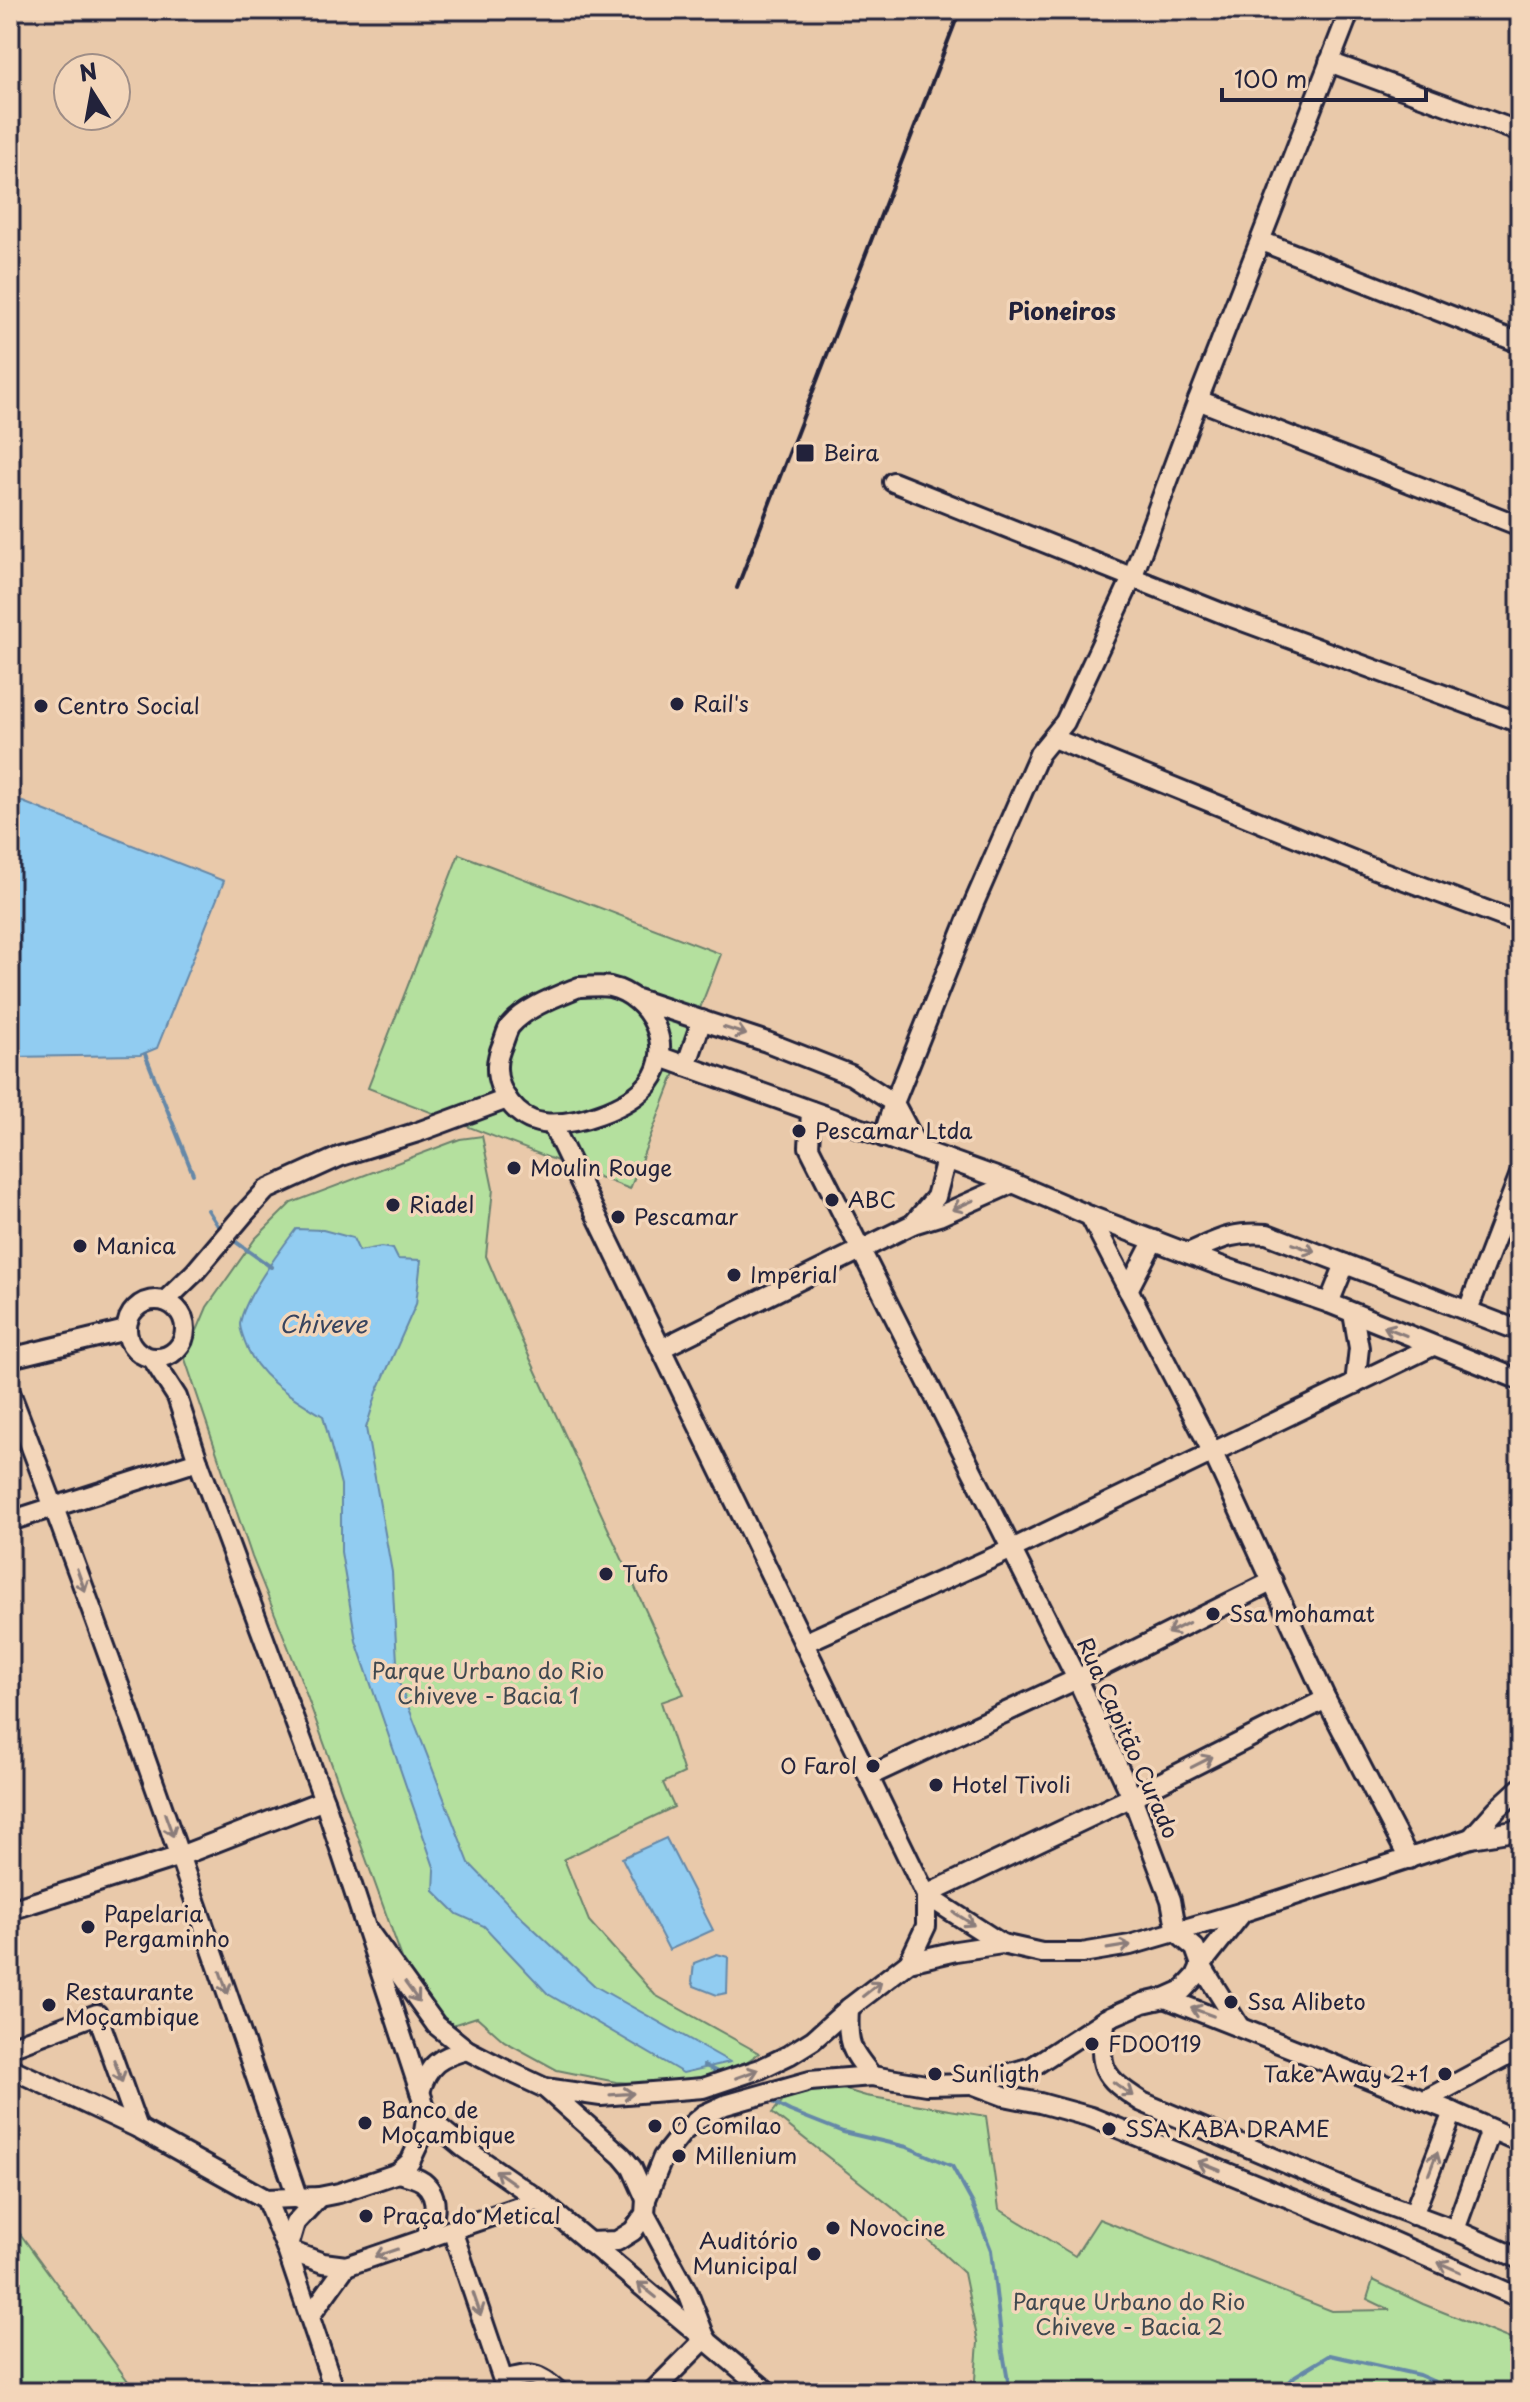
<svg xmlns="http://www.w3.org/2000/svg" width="1530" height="2402" viewBox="0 0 1530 2402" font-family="'Playpen Sans',sans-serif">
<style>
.green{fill:#b4e09e;stroke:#6b816c;stroke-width:2}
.water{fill:#91ccf1;stroke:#6588a8;stroke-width:2}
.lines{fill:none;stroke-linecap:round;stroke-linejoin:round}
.stream{stroke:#6588a8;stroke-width:4}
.minor-casing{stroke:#22223b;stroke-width:24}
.minor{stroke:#f3d6ba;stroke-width:18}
.rail{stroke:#22223b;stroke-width:4}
.oneway{stroke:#8a7c7a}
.poi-dot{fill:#22223b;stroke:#f3d6ba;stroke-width:3}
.labels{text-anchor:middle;stroke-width:7;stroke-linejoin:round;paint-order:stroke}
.poi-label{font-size:22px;fill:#22223b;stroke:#f3d6ba;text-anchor:start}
.park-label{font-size:22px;fill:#3f484f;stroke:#f3d6ba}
.street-label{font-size:22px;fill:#22223b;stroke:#f3d6ba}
.neighbourhood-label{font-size:24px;font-weight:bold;fill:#22223b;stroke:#f3d6ba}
.water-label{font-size:24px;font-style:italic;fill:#38445f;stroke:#f3d6ba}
</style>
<rect width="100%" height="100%" fill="#e9c9aa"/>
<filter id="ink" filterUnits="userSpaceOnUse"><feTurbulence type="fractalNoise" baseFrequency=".0125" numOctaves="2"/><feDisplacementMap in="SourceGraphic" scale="16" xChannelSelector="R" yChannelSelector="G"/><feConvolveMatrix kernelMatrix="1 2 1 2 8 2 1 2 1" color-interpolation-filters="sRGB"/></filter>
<g filter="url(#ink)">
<g class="green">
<path d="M 459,854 L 721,954 L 630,1189 L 368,1088 Z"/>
<path d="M 482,1136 L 493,1189 L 486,1256 L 522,1341 L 684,1694 L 661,1702 L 684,1773 L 663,1783 L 674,1807 L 564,1859 L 589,1921 L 655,1995 L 759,2053 L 738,2068 L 666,2085 L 616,2082 L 557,2070 L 504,2041 L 477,2017 L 446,2027 L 406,1969 L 299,1674 L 252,1557 L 185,1359 L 207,1307 L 255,1239 L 291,1203 L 460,1139 Z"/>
<path d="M 833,2086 L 866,2096 L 986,2116 L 999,2209 L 1075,2256 L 1099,2219 L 1332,2311 L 1390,2310 L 1367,2299 L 1373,2280 L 1423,2304 L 1520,2343 L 1520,2392 L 974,2392 L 978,2342 L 964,2273 L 898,2212 L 772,2113 L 784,2099 Z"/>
<path d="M 10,2220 L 136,2392 L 10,2392 Z"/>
</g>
<g class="water">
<path d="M 10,797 L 224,881 L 157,1048 L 140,1055 L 10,1057 Z"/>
<path d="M 296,1229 L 323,1230 L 353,1238 L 359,1251 L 381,1247 L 393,1249 L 398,1259 L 421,1260 L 416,1304 L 377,1392 L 366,1428 L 392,1572 L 398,1680 L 469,1863 L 522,1918 L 595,1986 L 730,2062 L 683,2073 L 548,1994 L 484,1926 L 457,1914 L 434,1891 L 435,1870 L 356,1641 L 341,1552 L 341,1485 L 323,1416 C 292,1397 257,1378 245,1342 C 243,1336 240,1330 240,1324 C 243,1299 280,1250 296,1229 Z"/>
<path d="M 666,1838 L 713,1930 L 669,1950 L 622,1858 Z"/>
<path d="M 717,1954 L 728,1957 L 727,1993 L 717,1995 L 694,1986 L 692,1981 L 694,1963 Z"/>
</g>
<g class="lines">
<g class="stream">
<path d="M 145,1054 L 193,1174"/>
<path d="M 208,1210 L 222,1232"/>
<path d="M 229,1237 L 271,1267"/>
<path d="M 704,2065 L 721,2074"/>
<path d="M 767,2099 L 790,2111 L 843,2132 L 907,2147 L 952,2166 L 973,2204 L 991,2250 L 1003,2353 L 1010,2392"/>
<path d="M 1280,2392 L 1295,2376 L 1330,2355 L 1419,2375 L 1458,2392"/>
</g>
<defs>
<g id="minor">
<path d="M 1329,62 L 1520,132"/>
<path d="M 1261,241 L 1520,343"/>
<path d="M 1198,400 L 1520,526"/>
<path d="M 893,482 L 1229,616 L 1520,723"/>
<path d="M 1053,738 L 1370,867 L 1520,923"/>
<path d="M 579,987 C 589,987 601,985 610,987 C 651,996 676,1048 649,1083 C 629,1108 574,1127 543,1123 C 517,1120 496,1091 497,1066 C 497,1058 500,1050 503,1043 C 505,1038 507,1030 510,1026 C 526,1007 557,996 579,987 Z"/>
<path d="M 637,999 L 767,1042 L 851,1075 L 894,1103 L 918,1148"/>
<path d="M 661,1057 L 1013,1183 L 1090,1216 L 1218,1265 L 1329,1303 L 1520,1380"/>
<path d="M 686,1066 L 702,1020"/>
<path d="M 811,1111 L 809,1147 L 1077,1679 L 1132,1797 L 1171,1900 L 1177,1933"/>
<path d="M 552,1124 L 926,1895 L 926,1926 L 909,1962"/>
<path d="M 883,1137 L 894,1103 L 974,903 L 1039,754 L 1065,722 L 1132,578 L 1198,400 L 1350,10"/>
<path d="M 1090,1216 L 1213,1453 L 1326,1699 L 1409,1859"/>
<path d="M 913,1224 L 936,1197 L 946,1159"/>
<path d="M 1188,1253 C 1218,1240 1232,1231 1267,1234 L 1520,1331"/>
<path d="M 1128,1290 L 1154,1240"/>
<circle cx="156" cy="1329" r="29"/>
<path d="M 165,1301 L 194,1273 L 244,1214 L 266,1190 L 341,1156 L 418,1132 L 507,1099"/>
<path d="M 1329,1303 L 1345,1264"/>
<path d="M 1468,1310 L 1520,1174"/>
<path d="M 1353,1313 L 1359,1348 L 1355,1384"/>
<path d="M 662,1348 L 913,1224 L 939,1216 L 1013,1183"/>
<path d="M 10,1358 L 126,1330"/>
<path d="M 152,1358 L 177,1397 L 198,1461 L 324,1800 L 427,2113 L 440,2128 L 464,2148 L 539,2200 L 768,2392"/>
<path d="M 10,1392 C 113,1658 205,1929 298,2199"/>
<path d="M 10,1521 L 198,1461"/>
<path d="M 804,1643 L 1012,1549 L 1433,1346"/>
<path d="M 869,1776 L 1077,1679 L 1273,1581"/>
<path d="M 1471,1838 L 1497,1809 L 1520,1788"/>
<path d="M 926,1895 L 1132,1797 L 1326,1699"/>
<path d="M 926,1895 L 1002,1944"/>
<path d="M 10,1910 L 180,1856 L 324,1800"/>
<path d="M 367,1929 L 436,2025 L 467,2050 L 500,2067 L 545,2088 L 601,2096 L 703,2088 L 760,2069 L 789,2055 L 813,2040 L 849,2008 L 909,1962 L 956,1951 L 1002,1944 L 1042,1953 L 1082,1953 L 1130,1945 L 1243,1912 L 1471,1838 L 1520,1830"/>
<path d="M 1177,1933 L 1195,1948 L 1201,1965 L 1239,2026"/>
<path d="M 1165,1998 L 1453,2112 L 1520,2142"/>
<path d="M 849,2008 C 847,2044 849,2048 872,2076"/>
<path d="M 1106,2019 C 1097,2067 1101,2076 1142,2102 L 1363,2196 L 1455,2230 L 1520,2259"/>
<path d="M 10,2047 L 97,2014 L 138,2128"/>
<path d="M 10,2068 L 138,2128 L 266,2199 L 319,2197 L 339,2193 L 398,2173 L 410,2162 L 424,2132 L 427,2113"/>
<path d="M 972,2084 L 1004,2096 L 1040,2103 L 1091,2117 L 1350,2223 L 1520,2298"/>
<path d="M 545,2088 L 622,2156 L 632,2168 L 646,2199"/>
<path d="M 420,2092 C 428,2064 440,2057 467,2050"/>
<path d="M 1423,2101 L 1520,2049"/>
<path d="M 398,2173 C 406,2175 416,2177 423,2182 C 442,2197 435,2224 423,2240"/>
<path d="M 266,2199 L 287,2250 L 335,2392"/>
<path d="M 645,2214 L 688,2293 L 705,2337"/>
<path d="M 1413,2215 L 1453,2112"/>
<path d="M 452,2230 L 507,2392"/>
<path d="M 1455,2230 L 1491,2130"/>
<path d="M 588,2242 L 617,2241 L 633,2231 L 645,2214 L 646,2199 L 663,2157 L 682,2133 L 703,2115 L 725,2105 L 810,2081 L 872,2076 L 926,2085 L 972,2084 L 1032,2067 L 1106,2019 L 1143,2003 L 1165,1998 L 1183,1990 L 1196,1976 L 1201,1965 L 1243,1912"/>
<path d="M 287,2250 L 323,2263 L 346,2266 L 539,2200"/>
<path d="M 287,2250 L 295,2223 L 319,2197"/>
<path d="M 310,2316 L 346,2266"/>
<path d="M 504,2380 C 532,2372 537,2373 559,2392"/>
<path d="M 652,2392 L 706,2338"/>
</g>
</defs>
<use href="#minor" class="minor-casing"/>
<use href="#minor" class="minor"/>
<path class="rail" d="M 737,588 L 960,10"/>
</g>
<defs><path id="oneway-shaft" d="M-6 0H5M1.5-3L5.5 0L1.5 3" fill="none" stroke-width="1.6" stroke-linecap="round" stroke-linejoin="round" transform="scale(2)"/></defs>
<g class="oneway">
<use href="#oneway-shaft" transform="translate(735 1031) rotate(18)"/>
<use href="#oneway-shaft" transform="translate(963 1205) rotate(156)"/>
<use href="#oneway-shaft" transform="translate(1304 1248) rotate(21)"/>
<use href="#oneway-shaft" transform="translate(1395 1331) rotate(-158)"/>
<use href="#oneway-shaft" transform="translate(81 1580) rotate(70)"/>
<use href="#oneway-shaft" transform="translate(1178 1628) rotate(153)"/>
<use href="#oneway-shaft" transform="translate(1202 1762) rotate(-27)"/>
<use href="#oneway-shaft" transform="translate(169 1825) rotate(70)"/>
<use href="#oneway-shaft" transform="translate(964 1919) rotate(33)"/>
<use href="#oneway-shaft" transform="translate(1119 1947) rotate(-9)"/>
<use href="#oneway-shaft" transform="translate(224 1983) rotate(71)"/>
<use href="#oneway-shaft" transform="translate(872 1989) rotate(-38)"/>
<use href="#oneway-shaft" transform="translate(412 1992) rotate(54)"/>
<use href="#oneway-shaft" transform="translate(1202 2012) rotate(-160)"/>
<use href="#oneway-shaft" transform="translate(118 2071) rotate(70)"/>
<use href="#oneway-shaft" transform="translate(747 2074) rotate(-20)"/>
<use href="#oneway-shaft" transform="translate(1123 2089) rotate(36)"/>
<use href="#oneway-shaft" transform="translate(622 2094) rotate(-4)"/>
<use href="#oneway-shaft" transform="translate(1433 2163) rotate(-69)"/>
<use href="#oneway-shaft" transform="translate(1209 2166) rotate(-158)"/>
<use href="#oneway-shaft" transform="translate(505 2177) rotate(-145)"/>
<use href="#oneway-shaft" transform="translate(386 2253) rotate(161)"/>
<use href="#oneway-shaft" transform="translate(1449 2267) rotate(-156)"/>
<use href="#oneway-shaft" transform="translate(647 2290) rotate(-141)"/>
<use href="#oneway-shaft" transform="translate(477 2304) rotate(71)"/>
</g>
</g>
<g class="poi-dot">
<rect x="795" y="443" width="20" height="20" rx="4"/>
<circle cx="677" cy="704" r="8"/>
<circle cx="41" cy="706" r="8"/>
<circle cx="799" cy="1131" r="8"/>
<circle cx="514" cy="1168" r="8"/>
<circle cx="832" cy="1200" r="8"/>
<circle cx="393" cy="1205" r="8"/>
<circle cx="618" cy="1217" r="8"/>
<circle cx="80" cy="1246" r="8"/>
<circle cx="734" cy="1275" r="8"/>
<circle cx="606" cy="1574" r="8"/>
<circle cx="1213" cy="1614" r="8"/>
<circle cx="873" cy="1766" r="8"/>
<circle cx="936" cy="1785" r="8"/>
<circle cx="88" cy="1927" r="8"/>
<circle cx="1231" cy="2002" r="8"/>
<circle cx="49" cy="2005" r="8"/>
<circle cx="1092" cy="2044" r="8"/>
<circle cx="935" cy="2074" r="8"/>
<circle cx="1445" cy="2074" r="8"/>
<circle cx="365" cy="2123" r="8"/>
<circle cx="655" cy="2126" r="8"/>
<circle cx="1109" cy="2129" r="8"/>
<circle cx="679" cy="2156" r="8"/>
<circle cx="366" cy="2216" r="8"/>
<circle cx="833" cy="2228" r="8"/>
<circle cx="814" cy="2254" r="8"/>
</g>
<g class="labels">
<g class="poi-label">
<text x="823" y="461">Beira</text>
<text x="693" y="712">Rail's</text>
<text x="57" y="714">Centro Social</text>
<text x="815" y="1139">Pescamar Ltda</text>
<text x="530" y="1176">Moulin Rouge</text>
<text x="848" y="1208">ABC</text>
<text x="409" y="1213">Riadel</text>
<text x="634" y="1225">Pescamar</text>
<text x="96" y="1254">Manica</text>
<text x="750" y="1283">Imperial</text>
<text x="622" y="1582">Tufo</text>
<text x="1229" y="1622">Ssa mohamat</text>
<text x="857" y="1774" text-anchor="end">O Farol</text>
<text x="952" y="1793">Hotel Tivoli</text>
<text x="104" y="1922">Papelaria<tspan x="104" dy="25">Pergaminho</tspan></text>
<text x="65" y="2000">Restaurante<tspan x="65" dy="25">Moçambique</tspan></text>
<text x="1247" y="2010">Ssa Alibeto</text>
<text x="1108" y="2052">FD00119</text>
<text x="951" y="2082">Sunligth</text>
<text x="1429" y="2082" text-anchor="end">Take Away 2+1</text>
<text x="381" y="2118">Banco de<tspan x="381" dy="25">Moçambique</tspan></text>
<text x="671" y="2134">O Comilao</text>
<text x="1125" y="2137">SSA KABA DRAME</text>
<text x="695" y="2164">Millenium</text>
<text x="382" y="2224">Praça do Metical</text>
<text x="849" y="2236">Novocine</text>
<text x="798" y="2249" text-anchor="end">Auditório<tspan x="798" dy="25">Municipal</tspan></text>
</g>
<g class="park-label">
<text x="488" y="1679">Parque Urbano do Rio<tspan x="488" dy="25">Chiveve - Bacia 1</tspan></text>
<text x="1129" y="2310">Parque Urbano do Rio<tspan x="1129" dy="25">Chiveve - Bacia 2</tspan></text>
</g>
<g class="street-label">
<text transform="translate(1128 1738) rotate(66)" y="8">Rua Capitão Curado</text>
</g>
<g class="neighbourhood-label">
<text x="1062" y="320">Pioneiros</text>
</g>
<g class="water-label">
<text x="323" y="1333">Chiveve</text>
</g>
</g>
<rect width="1530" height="2402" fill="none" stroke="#f3d6ba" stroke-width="40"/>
<rect x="20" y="20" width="1490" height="2362" fill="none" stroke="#22223b" stroke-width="3" filter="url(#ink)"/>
<g transform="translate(92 92) rotate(349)"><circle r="38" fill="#f3d6ba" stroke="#9f8e87" stroke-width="2"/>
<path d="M0-6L14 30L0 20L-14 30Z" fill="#22223b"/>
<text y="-12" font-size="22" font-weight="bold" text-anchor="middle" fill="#22223b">N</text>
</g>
<path d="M1222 88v12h204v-12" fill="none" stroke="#22223b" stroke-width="4"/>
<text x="1234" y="88" font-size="24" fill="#22223b" stroke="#f3d6ba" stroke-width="6" paint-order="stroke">100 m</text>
</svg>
